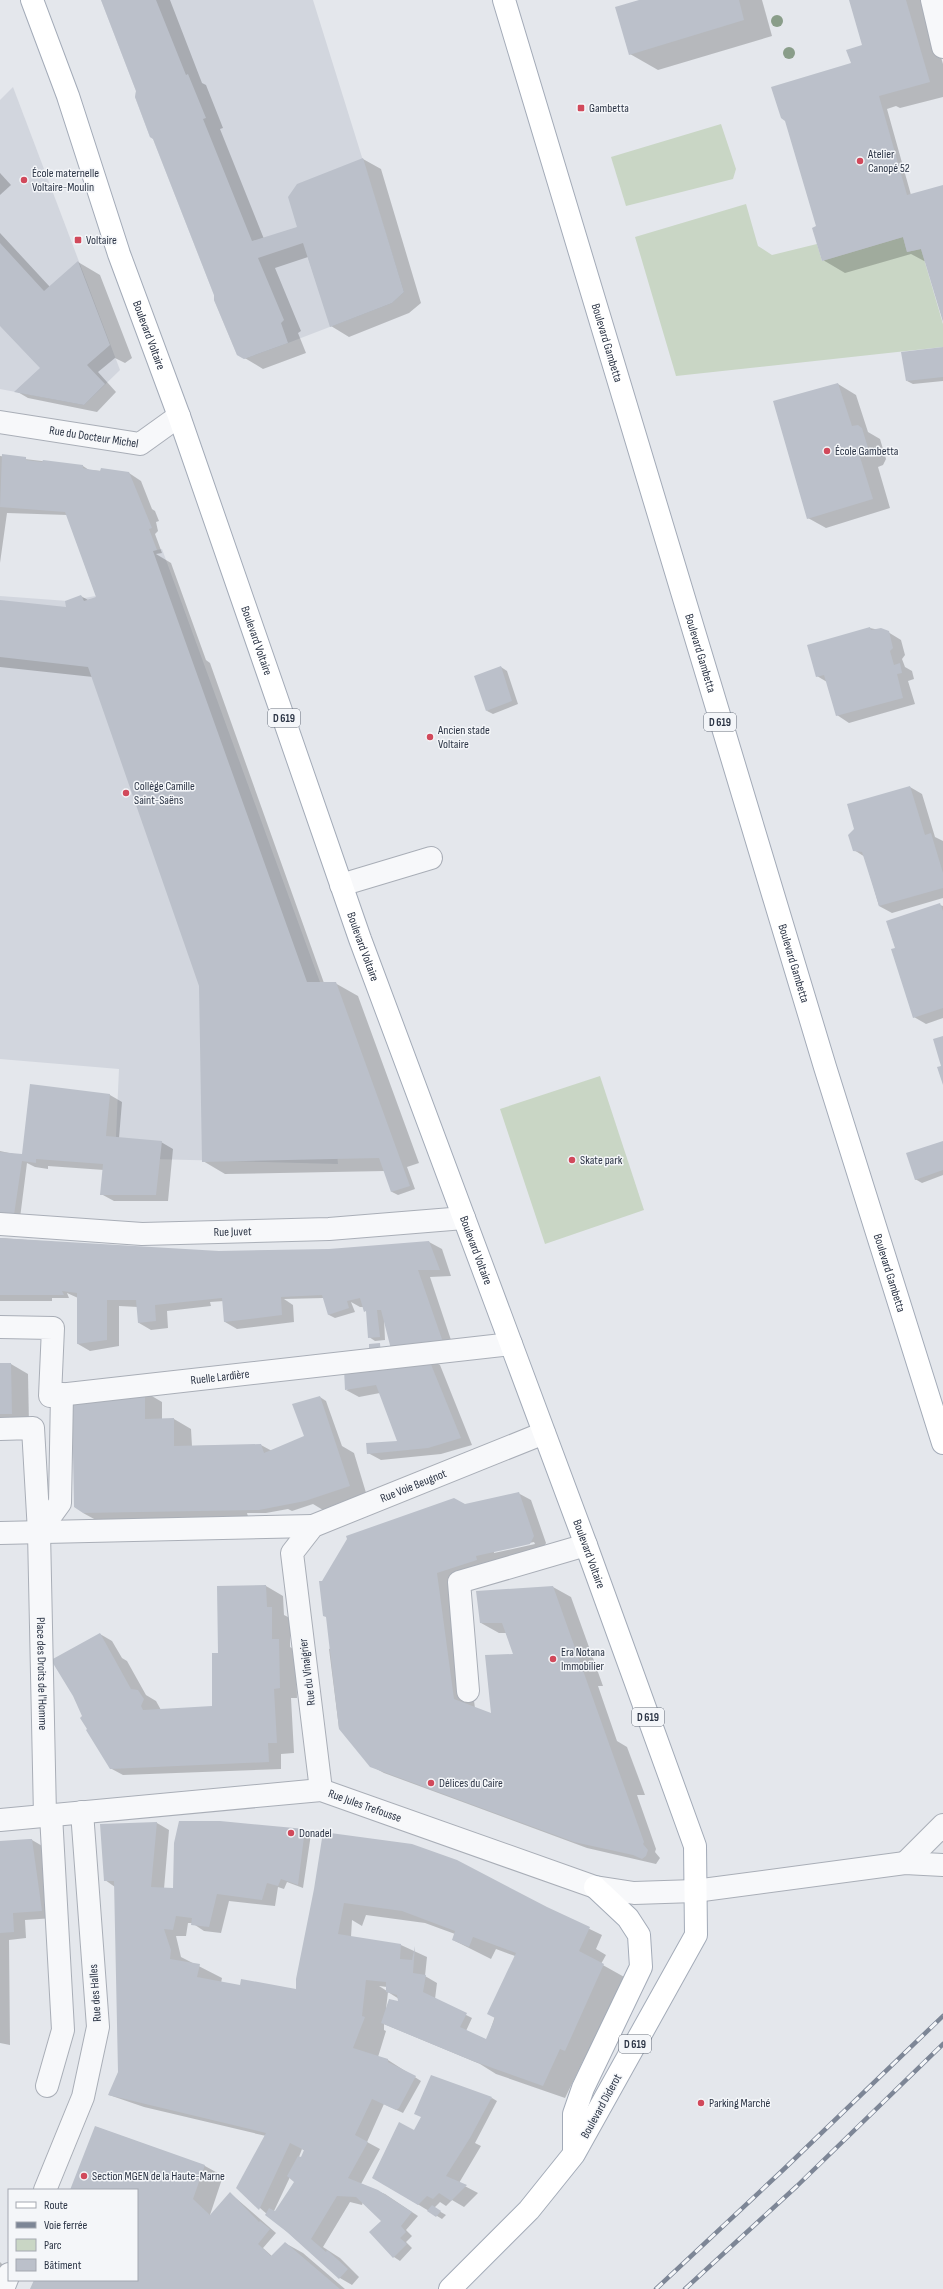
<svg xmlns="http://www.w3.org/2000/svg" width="943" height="2289" viewBox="0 0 943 2289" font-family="'Sofia Sans Condensed',sans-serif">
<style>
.built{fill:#d2d6de}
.green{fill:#c9d6c5}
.shadow{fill:#0003;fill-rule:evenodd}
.building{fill:#bbc0ca;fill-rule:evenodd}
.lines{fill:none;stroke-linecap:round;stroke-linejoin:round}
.minor-casing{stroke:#a9aeb7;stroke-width:24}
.major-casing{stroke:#a3abb8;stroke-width:24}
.minor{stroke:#f7f8fa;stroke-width:22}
.major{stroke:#fff;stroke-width:22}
.rail-casing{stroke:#7d8696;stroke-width:4.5}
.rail{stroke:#f4f6f9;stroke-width:3;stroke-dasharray:9;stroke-linecap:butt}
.tree{fill:#899d89}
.poi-dot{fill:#d1495b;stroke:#f4f6f9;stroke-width:1.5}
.labels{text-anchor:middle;stroke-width:3;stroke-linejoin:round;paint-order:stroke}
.shield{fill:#f4f6f9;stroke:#676e7b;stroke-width:1}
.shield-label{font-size:11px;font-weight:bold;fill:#2b3445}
.poi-label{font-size:12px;fill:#2b3445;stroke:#f4f6f9;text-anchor:start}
.street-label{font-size:12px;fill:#2b3445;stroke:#f4f6f9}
</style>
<rect width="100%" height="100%" fill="#e4e7ec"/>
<g class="built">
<path d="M 101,0 L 313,0 L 404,292 L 392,303 L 288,343 L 244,359 L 237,355 L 214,300 L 214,295 L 153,139 L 150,137 L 135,97 L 136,91 Z"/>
<path d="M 13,87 L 120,370 L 84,405 L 0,389 L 0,100 Z"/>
<path d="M 162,549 L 321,985 L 338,1164 L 115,1158 L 119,1069 L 0,1059 L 0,596 L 68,601 L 101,595 L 86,562 Z"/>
</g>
<g class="green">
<path d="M 721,124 L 736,169 L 733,179 L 626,206 L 611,157 Z"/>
<path d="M 746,204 L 758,246 L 772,255 L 817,244 L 822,261 L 903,237 L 907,252 L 921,249 L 943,324 L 943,347 L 676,376 L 635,237 Z"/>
<path d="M 600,1076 L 644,1210 L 545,1244 L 500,1109 Z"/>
</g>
<g class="shadow">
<path d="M 102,0 L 170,0 L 202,83 L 206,85 L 223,128 L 220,129 L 264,239 L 299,227 L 298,185 L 363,159 L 381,169 L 421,303 L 409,313 L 349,337 L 331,326 L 308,257 L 275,268 L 301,331 L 298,333 L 306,353 L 263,369 L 238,354 Z"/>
<path d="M 642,0 L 762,0 L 772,36 L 658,70 L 630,54 Z"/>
<path d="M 850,0 L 924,0 L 943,64 L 943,97 L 900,108 L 896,106 L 887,109 L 911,195 L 943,186 L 943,320 L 926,262 L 911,254 L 845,273 L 823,260 L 817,227 L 852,64 L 863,46 Z"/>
<path d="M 0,173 L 11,185 L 0,195 Z"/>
<path d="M 0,233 L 50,287 L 78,262 L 100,275 L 132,358 L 125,363 L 115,358 L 98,372 L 116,392 L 97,412 L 28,398 L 16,391 L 41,368 L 0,324 Z"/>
<path d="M 943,349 L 943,381 L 913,384 L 907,381 Z"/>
<path d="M 838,384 L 856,395 L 868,432 L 880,439 L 886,459 L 883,465 L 878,467 L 890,508 L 826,528 L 808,518 Z"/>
<path d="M 0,456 L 83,466 L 89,470 L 129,473 L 141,481 L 152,509 L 155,511 L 159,521 L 156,522 L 158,531 L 155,534 L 162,553 L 156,554 L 171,563 L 206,660 L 210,663 L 324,983 L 335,983 L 358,996 L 419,1163 L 407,1167 L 415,1189 L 398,1195 L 392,1192 L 385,1171 L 225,1174 L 203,1161 L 200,986 L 93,677 L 0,667 L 0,601 L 67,609 L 81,596 L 88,600 L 97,598 L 67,515 L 7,513 L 0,563 Z"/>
<path d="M 870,628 L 888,632 L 901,640 L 905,655 L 902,659 L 905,667 L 912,671 L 914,679 L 908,681 L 915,704 L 849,723 L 837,715 L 827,682 L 817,676 Z"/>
<path d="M 501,667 L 507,671 L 518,704 L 493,714 L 487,711 Z"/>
<path d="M 910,787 L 922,794 L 935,837 L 943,841 L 943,898 L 892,913 L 879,906 L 865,857 L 854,850 Z"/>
<path d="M 940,905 L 943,906 L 943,1018 L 926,1024 L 914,1017 L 896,949 Z"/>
<path d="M 31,1085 L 110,1095 L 122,1102 L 119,1138 L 161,1142 L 173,1149 L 168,1201 L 114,1201 L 101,1194 L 104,1170 L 48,1166 L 48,1169 L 35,1167 L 27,1163 L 20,1218 L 0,1220 L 0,1151 L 23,1156 Z"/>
<path d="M 943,1142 L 943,1175 L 922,1183 L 915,1179 Z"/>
<path d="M 0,1238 L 192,1252 L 329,1250 L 429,1242 L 442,1249 L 451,1276 L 430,1277 L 456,1355 L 427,1358 L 440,1365 L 472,1445 L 441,1454 L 381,1460 L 368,1453 L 398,1442 L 380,1393 L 359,1397 L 346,1390 L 418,1359 L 384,1317 L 385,1340 L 375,1341 L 369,1337 L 367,1312 L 364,1307 L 360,1307 L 351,1302 L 355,1312 L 335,1318 L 329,1315 L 324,1298 L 284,1299 L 293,1305 L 294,1322 L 237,1329 L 225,1322 L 224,1301 L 210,1302 L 211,1306 L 167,1311 L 168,1328 L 151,1330 L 139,1323 L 138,1307 L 119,1306 L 119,1346 L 90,1351 L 78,1344 L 78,1298 L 67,1293 L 69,1298 L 52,1298 L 52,1301 L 0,1301 Z"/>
<path d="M 0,1364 L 11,1364 L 28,1374 L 29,1424 L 0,1424 Z"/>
<path d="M 145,1392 L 162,1402 L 162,1419 L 174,1419 L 191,1429 L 192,1446 L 261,1445 L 272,1451 L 305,1437 L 320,1397 L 326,1401 L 342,1446 L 354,1453 L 367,1496 L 323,1510 L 313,1504 L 292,1511 L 288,1509 L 266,1513 L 247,1513 L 249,1520 L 139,1522 L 133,1519 L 96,1520 L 83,1513 Z"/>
<path d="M 518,1493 L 531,1500 L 546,1543 L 542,1551 L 458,1585 L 475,1708 L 491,1714 L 515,1655 L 506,1633 L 499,1633 L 481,1623 L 553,1587 L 571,1597 L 603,1686 L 598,1686 L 617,1741 L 627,1747 L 645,1795 L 637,1795 L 656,1849 L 655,1852 L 660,1858 L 656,1864 L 587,1848 L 384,1773 L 371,1766 L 339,1728 L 329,1649 L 333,1648 L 327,1581 L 465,1505 ZM 534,1542 L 535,1544 L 494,1553 L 494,1551 Z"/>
<path d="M 266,1586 L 283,1596 L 284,1615 L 290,1618 L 290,1647 L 296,1651 L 297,1698 L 291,1698 L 294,1753 L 281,1754 L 281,1769 L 123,1775 L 110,1768 L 100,1634 L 112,1641 L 122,1658 L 127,1661 L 146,1695 L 156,1701 L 161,1710 L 213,1707 L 219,1654 Z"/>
<path d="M 157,1823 L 169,1830 L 164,1889 L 174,1889 L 305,1830 L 311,1834 L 303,1888 L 287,1882 L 284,1889 L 278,1887 L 275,1906 L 229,1901 L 221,1933 L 204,1931 L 192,1923 L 188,1923 L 186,1936 L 176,1936 L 181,1957 L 222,1978 L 221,1983 L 241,1987 L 297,1990 L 315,1890 L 546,1908 L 602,1935 L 596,1949 L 606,1955 L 601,1964 L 626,1978 L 587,2063 L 583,2061 L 565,2098 L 496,2074 L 480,2064 L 384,2024 L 384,2030 L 386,2031 L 378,2057 L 388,2060 L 421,2081 L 403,2113 L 384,2104 L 367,2142 L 380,2149 L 361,2184 L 385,2194 L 418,2216 L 406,2230 L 412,2236 L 406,2242 L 412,2248 L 400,2261 L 394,2257 L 383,2221 L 363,2202 L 362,2205 L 350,2202 L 323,2247 L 340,2258 L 359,2277 L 352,2285 L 340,2278 L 237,2188 L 266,2136 L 144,2107 L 109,2095 L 119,2071 L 115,1887 L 105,1880 L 101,1825 ZM 366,1915 L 425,1923 L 455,1934 L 453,1940 L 491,1959 L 496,1949 L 515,1956 L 487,2040 L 466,2031 L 472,2018 L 435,1999 L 437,1983 L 425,1976 L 427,1957 L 401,1945 L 351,1937 L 352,1920 L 362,1926 ZM 379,1986 L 387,1987 L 387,1991 ZM 388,1992 L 399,1999 L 399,2002 L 386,2009 ZM 302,2149 L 305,2151 L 301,2158 L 299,2157 ZM 290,2177 L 296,2182 L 276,2212 L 274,2211 Z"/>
<path d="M 32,1840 L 44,1847 L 54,1918 L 25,1920 L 26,1938 L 9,1940 L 10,2045 L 0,2043 L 0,1843 Z"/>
<path d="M 492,2098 L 497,2101 L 475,2143 L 481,2146 L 459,2183 L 478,2193 L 464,2207 L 452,2200 L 446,2206 L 440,2202 L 434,2208 L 446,2215 L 442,2219 L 373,2177 L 414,2131 Z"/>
<path d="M 96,2127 L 205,2166 L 223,2176 L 209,2218 L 230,2193 L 276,2233 L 263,2248 L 273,2257 L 285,2243 L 303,2253 L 345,2289 L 31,2289 L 35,2280 L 137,2280 L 137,2190 L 71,2190 Z"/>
<path d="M 0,2262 L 4,2266 L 0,2270 Z"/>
</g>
<g class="building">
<path d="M 101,0 L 156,0 L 186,75 L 188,74 L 206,118 L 203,119 L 252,241 L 297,227 L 288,197 L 297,184 L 363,158 L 404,292 L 392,303 L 330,327 L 303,243 L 258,258 L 284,320 L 281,323 L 288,343 L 244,359 L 237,355 L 214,300 L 214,295 L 153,139 L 150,137 L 135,97 L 136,91 Z"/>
<path d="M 639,0 L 739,0 L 744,20 L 629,55 L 615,7 Z"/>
<path d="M 849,0 L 906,0 L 930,82 L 879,96 L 907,195 L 943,185 L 943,322 L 921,249 L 907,252 L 903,237 L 822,261 L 812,228 L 816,226 L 785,121 L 781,118 L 771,87 L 851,63 L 846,50 L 862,45 Z"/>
<path d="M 0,243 L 44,291 L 78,261 L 110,345 L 87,365 L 105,384 L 84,405 L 14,392 L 40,368 L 0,326 Z"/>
<path d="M 943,347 L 943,377 L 906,381 L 901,352 Z"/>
<path d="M 838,383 L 852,426 L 858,425 L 862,428 L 868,448 L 866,455 L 860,457 L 873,499 L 807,519 L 773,401 Z"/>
<path d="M 2,454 L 26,457 L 26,460 L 42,462 L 43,460 L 83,465 L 83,468 L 87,469 L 100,471 L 101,468 L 129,472 L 152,528 L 149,529 L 157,550 L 153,551 L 307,982 L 336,982 L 410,1186 L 391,1192 L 379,1158 L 202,1162 L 199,986 L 88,667 L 0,657 L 0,600 L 66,607 L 65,601 L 81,595 L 84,601 L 96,597 L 65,512 L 0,507 Z"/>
<path d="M 870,627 L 871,630 L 881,628 L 889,631 L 893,648 L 890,651 L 894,665 L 900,663 L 902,673 L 897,674 L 903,698 L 836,716 L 824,675 L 816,677 L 807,645 Z"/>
<path d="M 501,666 L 512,701 L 486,711 L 474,676 Z"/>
<path d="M 910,786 L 925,835 L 931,833 L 943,873 L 943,888 L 879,906 L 862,852 L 853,851 L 848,835 L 854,829 L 847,804 Z"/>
<path d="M 940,903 L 943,911 L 943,1008 L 913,1018 L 891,949 L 895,948 L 886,921 Z"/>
<path d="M 943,1036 L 943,1085 L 937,1067 L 941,1066 L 933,1039 Z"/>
<path d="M 30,1084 L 110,1094 L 106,1136 L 162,1141 L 156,1195 L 100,1195 L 103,1164 L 36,1159 L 36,1163 L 22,1161 L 14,1215 L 0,1215 L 0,1152 L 22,1154 Z"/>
<path d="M 943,1141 L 943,1170 L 915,1180 L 906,1153 Z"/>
<path d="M 0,1238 L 219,1251 L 329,1249 L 429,1241 L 440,1270 L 418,1270 L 445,1348 L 392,1353 L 381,1310 L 377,1310 L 380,1337 L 368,1338 L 366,1311 L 364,1312 L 360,1298 L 347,1301 L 349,1308 L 328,1315 L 322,1295 L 281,1297 L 282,1315 L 224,1322 L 222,1298 L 155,1305 L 156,1321 L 138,1323 L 136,1300 L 107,1300 L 107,1340 L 77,1344 L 77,1293 L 62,1291 L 64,1295 L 0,1295 Z"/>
<path d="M 380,1343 L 381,1355 L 376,1355 L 375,1348 L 369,1348 L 369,1344 Z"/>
<path d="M 428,1357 L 461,1438 L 428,1448 L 367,1454 L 366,1443 L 397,1441 L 376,1385 L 345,1390 L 344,1369 Z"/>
<path d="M 0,1363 L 11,1363 L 12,1414 L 0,1414 Z"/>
<path d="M 145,1391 L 145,1419 L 174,1418 L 174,1446 L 261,1444 L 264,1453 L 304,1436 L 292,1404 L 320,1396 L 350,1486 L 305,1501 L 259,1510 L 83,1513 L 74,1507 L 72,1400 Z"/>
<path d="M 519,1492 L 534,1536 L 530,1544 L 476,1556 L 477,1560 L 437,1573 L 454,1699 L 491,1713 L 485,1655 L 513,1654 L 502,1623 L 480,1623 L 476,1591 L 553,1586 L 644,1842 L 643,1844 L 648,1850 L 646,1856 L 642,1859 L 633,1855 L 574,1842 L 370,1767 L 339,1729 L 326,1617 L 323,1616 L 319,1581 L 322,1581 L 347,1539 L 346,1536 L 454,1498 L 465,1504 Z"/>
<path d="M 266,1585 L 267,1607 L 272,1607 L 272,1639 L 279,1639 L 280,1688 L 274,1689 L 277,1743 L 268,1743 L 269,1762 L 110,1769 L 86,1730 L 87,1729 L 80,1718 L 82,1716 L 73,1696 L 51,1660 L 100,1633 L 131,1689 L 138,1690 L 144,1699 L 141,1706 L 143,1710 L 212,1706 L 212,1653 L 218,1653 L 217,1586 Z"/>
<path d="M 179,1821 L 220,1821 L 305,1829 L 298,1885 L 281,1879 L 278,1886 L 267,1883 L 262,1900 L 217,1894 L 209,1927 L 191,1925 L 192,1918 L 176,1916 L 173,1930 L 164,1929 L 171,1950 L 170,1959 L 200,1964 L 197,1977 L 240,1985 L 241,1979 L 296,1989 L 296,1979 L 314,1889 L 323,1832 L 412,1844 L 457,1860 L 547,1907 L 590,1927 L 579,1951 L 604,1964 L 565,2051 L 560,2049 L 543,2086 L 473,2061 L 381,2023 L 389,1999 L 398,2001 L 397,1995 L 386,1992 L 386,1982 L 366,1980 L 362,2016 L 365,2017 L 353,2048 L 388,2059 L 388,2062 L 416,2076 L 399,2108 L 396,2110 L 372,2099 L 355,2135 L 368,2142 L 348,2178 L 378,2190 L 412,2212 L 401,2226 L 406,2232 L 400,2238 L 407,2244 L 393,2258 L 369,2232 L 381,2221 L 356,2197 L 337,2196 L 311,2239 L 326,2252 L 327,2250 L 348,2269 L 339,2279 L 287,2232 L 265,2215 L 269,2208 L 275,2211 L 294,2182 L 287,2176 L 298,2156 L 301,2157 L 304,2150 L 290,2143 L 259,2210 L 236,2188 L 266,2133 L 108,2095 L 118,2072 L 114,1881 L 104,1881 L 100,1824 L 157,1822 L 151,1887 L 173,1888 L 174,1843 ZM 344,1903 L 402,1911 L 455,1931 L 452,1940 L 469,1947 L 473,1937 L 516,1953 L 487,2014 L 495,2018 L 486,2039 L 460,2027 L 467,2013 L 423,1992 L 426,1975 L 413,1973 L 415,1946 L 412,1960 L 400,1959 L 401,1944 L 338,1934 Z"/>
<path d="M 29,1839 L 32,1839 L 42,1911 L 13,1913 L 14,1932 L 0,1933 L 0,1841 Z"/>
<path d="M 431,2075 L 492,2097 L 470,2138 L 446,2176 L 467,2185 L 451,2201 L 439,2193 L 433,2199 L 427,2196 L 418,2205 L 372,2178 L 399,2122 L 414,2130 L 421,2117 L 414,2114 Z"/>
<path d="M 95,2126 L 205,2165 L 193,2199 L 210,2215 L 230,2192 L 259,2222 L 260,2221 L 270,2229 L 258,2244 L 271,2256 L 285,2242 L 340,2289 L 30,2289 L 34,2280 L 137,2280 L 137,2190 L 70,2190 Z"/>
<path d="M 432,2205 L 441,2211 L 436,2217 L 427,2211 Z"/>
</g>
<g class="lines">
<defs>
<g id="minor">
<path d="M 932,0 L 943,47"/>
<path id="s1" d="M 0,422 L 140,444 L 179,416"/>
<path d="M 341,885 L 431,858"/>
<path id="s2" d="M 0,1224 L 142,1234 L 329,1229 L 464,1218"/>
<path id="s3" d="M 0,1327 L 53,1328 L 50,1396 L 511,1344"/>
<path id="s4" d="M 0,1429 L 33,1428 L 39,1532 L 45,1816"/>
<path d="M 39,1532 L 60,1503 L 62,1394"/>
<path d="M 0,1533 L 313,1526"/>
<path d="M 468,1691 L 459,1582 L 586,1545"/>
<path id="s5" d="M 321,1790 L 292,1553 L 313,1526 L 544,1433"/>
<path id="s6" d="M 0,1820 L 321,1790 L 595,1887 L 634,1893 L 695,1891 L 905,1863 L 943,1865"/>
<path d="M 905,1863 L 943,1825"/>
<path d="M 47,2086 L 63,2030 L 51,1815"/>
<path d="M 45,2190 L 83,2097 L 98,2027 L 82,1812"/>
<path d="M 3,2289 L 9,2274"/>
</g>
<g id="major">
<path id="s7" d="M 32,0 L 68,96 L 119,254 L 179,416 L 360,939 L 586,1545 L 695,1846 L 696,1935 L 574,2154 L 529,2210 L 450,2289"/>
<path id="s8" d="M 504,0 L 825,1067 L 943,1443"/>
<path d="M 574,2153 L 574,2114 L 583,2088 L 641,1967 L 639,1935 L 628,1918 L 595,1887"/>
</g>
</defs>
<use href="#minor" class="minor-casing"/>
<use href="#major" class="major-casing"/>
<use href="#minor" class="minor"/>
<use href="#major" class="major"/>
<defs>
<g id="rail">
<path d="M 656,2289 L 783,2170 L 943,2016"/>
<path d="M 685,2289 L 797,2186 L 943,2044"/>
</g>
</defs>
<use href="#rail" class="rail-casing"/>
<use href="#rail" class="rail"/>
</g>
<g class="tree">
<circle cx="777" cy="21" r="6"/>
<circle cx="789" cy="53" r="6"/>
</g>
<g class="poi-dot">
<rect x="577" y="104" width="8" height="8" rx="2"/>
<circle cx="860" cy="161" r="4"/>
<circle cx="24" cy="180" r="4"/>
<rect x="74" y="236" width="8" height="8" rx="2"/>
<circle cx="827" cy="451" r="4"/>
<circle cx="430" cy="737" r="4"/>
<circle cx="126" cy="793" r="4"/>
<circle cx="572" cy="1160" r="4"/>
<circle cx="553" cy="1659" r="4"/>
<circle cx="431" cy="1783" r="4"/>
<circle cx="291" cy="1833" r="4"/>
<circle cx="701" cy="2103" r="4"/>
<circle cx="84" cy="2176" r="4"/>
</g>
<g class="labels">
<g class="shield">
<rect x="268" y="709" width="32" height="18" rx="3"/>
<rect x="704" y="713" width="32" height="18" rx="3"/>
<rect x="632" y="1708" width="32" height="18" rx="3"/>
<rect x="619" y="2035" width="32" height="18" rx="3"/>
</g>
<g class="shield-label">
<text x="284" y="722">D 619</text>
<text x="720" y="726">D 619</text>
<text x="648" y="1721">D 619</text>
<text x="635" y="2048">D 619</text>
</g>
<g class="poi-label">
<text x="589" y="112">Gambetta</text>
<text x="868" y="158">Atelier<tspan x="868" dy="14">Canopé 52</tspan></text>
<text x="32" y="177">École maternelle<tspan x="32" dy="14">Voltaire-Moulin</tspan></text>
<text x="86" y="244">Voltaire</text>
<text x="835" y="455">École Gambetta</text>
<text x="438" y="734">Ancien stade<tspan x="438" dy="14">Voltaire</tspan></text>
<text x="134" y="790">Collège Camille<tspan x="134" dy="14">Saint-Saëns</tspan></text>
<text x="580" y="1164">Skate park</text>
<text x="561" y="1656">Era Notana<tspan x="561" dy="14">Immobilier</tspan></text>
<text x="439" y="1787">Délices du Caire</text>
<text x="299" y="1837">Donadel</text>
<text x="709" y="2107">Parking Marché</text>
<text x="92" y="2180">Section MGEN de la Haute-Marne</text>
</g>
<g class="street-label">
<text dy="4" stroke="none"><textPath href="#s7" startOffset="355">Boulevard Voltaire</textPath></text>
<text dy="4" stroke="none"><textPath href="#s8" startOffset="358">Boulevard Gambetta</textPath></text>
<text dy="4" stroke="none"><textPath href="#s1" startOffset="95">Rue du Docteur Michel</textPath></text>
<text dy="4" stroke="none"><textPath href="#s7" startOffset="679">Boulevard Voltaire</textPath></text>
<text dy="4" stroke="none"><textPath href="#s8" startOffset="682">Boulevard Gambetta</textPath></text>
<text dy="4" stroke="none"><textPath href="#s7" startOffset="1003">Boulevard Voltaire</textPath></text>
<text dy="4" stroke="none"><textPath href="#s8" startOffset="1006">Boulevard Gambetta</textPath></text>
<text dy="4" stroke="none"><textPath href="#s2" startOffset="233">Rue Juvet</textPath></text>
<text dy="4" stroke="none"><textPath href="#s7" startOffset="1327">Boulevard Voltaire</textPath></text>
<text dy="4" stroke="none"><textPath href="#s8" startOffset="1330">Boulevard Gambetta</textPath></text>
<text dy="4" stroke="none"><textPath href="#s3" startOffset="292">Ruelle Lardière</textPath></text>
<text dy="4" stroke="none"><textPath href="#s5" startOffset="381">Rue Voie Beugnot</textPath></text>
<text dy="4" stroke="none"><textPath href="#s7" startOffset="1651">Boulevard Voltaire</textPath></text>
<text transform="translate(307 1672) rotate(-97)" y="4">Rue du Vinaigrier</text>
<text dy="4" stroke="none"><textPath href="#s4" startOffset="279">Place des Droits de l'Homme</textPath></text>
<text dy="4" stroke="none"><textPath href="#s6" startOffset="369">Rue Jules Trefousse</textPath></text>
<text transform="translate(95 1993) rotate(-94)" y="4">Rue des Halles</text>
<text transform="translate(601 2106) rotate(-61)" y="4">Boulevard Diderot</text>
</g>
</g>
<rect x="8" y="2189" width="130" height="92" fill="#f4f6f9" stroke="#a4a8b1"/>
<rect x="16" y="2202" width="20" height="6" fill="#ffffff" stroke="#a4a8b1"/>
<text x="44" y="2209" font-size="12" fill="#2b3445">Route</text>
<rect x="16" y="2222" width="20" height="6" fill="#7d8696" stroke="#a4a8b1"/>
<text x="44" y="2229" font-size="12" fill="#2b3445">Voie ferrée</text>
<rect x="16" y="2239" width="20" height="12" fill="#c9d6c5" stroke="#a4a8b1"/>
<text x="44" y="2249" font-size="12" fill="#2b3445">Parc</text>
<rect x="16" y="2259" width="20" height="12" fill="#bbc0ca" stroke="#a4a8b1"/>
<text x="44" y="2269" font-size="12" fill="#2b3445">Bâtiment</text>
</svg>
